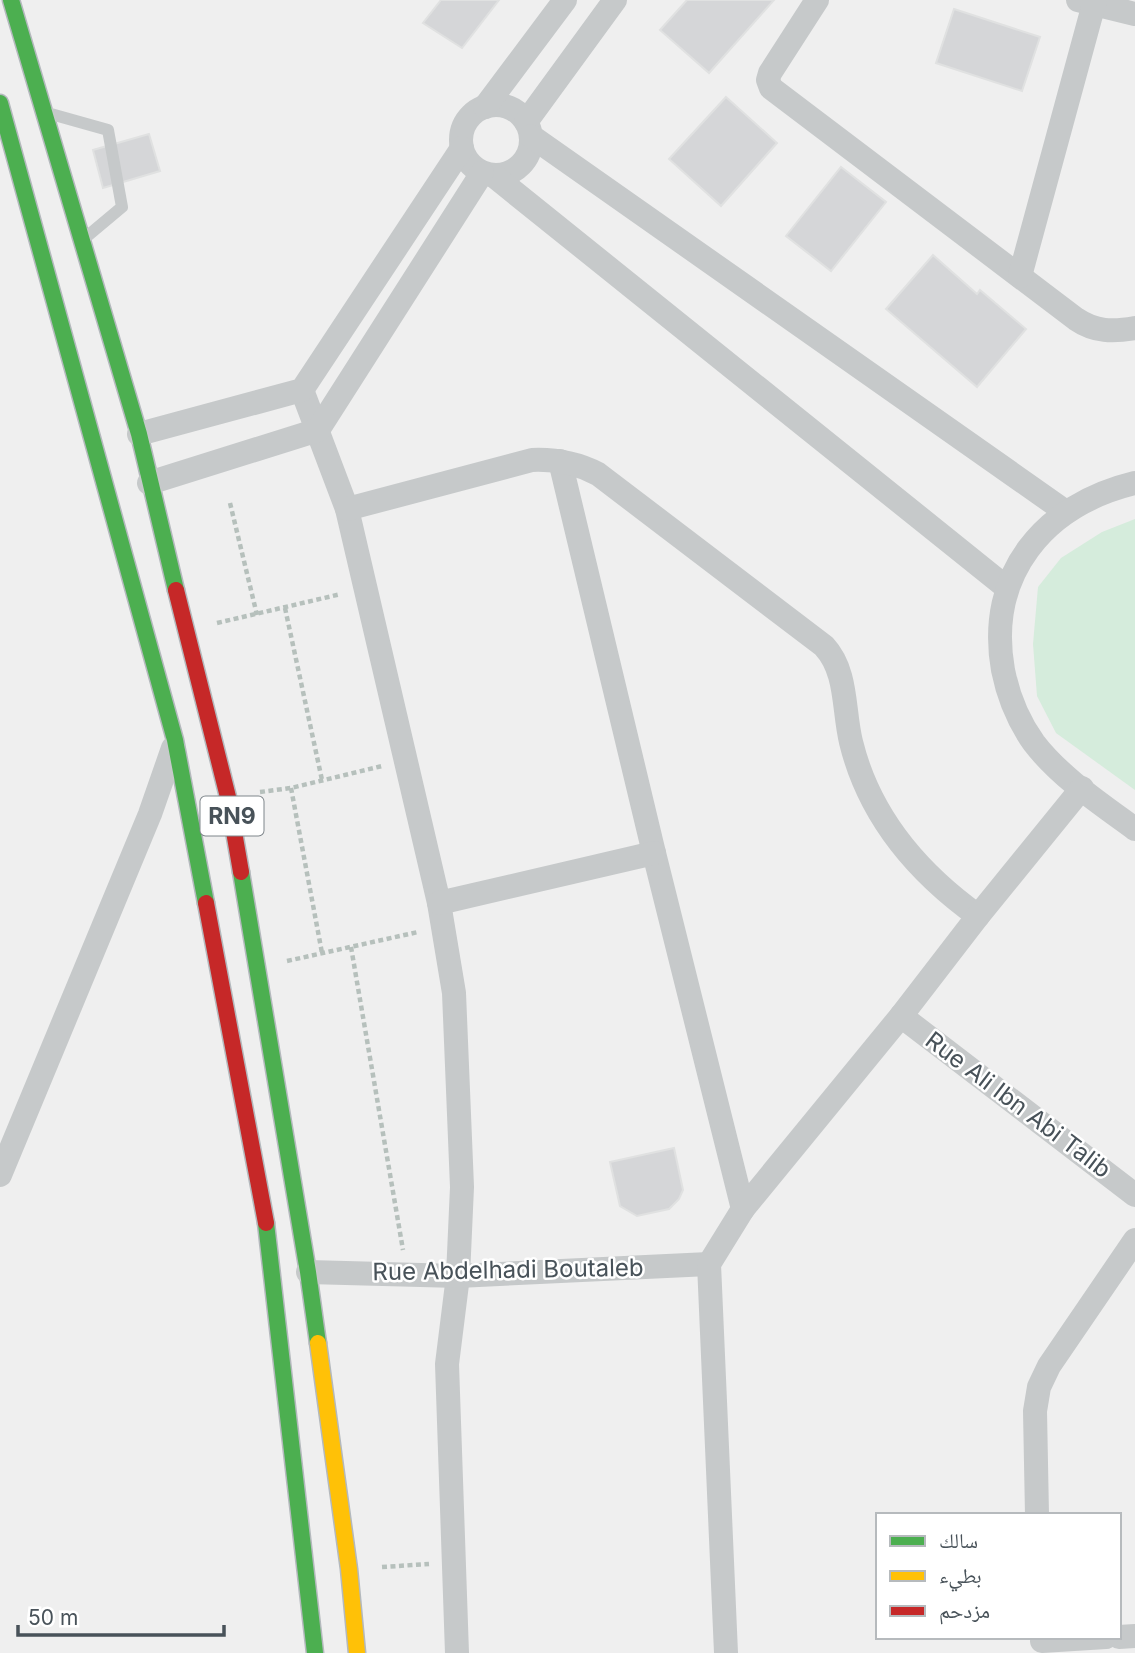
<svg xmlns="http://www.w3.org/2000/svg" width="1135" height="1653" viewBox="0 0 1135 1653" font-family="Inter,'Noto Naskh Arabic',sans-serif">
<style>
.green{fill:#d5ecdc}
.building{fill:#d5d6d8;stroke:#e0e1e1;stroke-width:2}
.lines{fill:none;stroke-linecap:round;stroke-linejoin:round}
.fast-casing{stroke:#b4b9bd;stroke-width:19}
.slow-casing{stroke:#b4b9bd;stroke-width:19}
.jam-casing{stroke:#b4b9bd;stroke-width:19}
.path{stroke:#b6c0bc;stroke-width:4.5;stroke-dasharray:5 3.5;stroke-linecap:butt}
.lane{stroke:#c6c9ca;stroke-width:12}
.street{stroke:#c6c9ca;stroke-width:24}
.fast{stroke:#4caf50;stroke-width:16}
.slow{stroke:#ffc107;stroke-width:16}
.jam{stroke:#c62828;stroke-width:16}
.labels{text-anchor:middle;stroke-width:5;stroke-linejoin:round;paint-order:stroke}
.shield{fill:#fff;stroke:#7f868b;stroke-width:2}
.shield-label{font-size:23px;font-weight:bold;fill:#485259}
.street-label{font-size:24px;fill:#485259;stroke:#fff}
</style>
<rect width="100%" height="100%" fill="#efefef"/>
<path class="green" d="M 1135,519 L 1135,790 L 1056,733 L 1037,696 L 1033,644 L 1038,587 L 1061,558 L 1102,532 Z"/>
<g class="building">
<path d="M 441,0 L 499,0 L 462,48 L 423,23 Z"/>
<path d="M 687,0 L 774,0 L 709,73 L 660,30 Z"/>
<path d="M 954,9 L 1040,37 L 1022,91 L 936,63 Z"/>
<path d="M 726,97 L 777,143 L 721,206 L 669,159 Z"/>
<path d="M 149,134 L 160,171 L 103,188 L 93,150 Z"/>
<path d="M 841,167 L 886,202 L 831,271 L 786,236 Z"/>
<path d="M 933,255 L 977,294 L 980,290 L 1026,329 L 977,387 L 886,309 Z"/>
<path d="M 674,1148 L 683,1190 L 679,1199 L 669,1209 L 637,1216 L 620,1206 L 610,1162 Z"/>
</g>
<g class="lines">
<defs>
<g id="fast">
<path d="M 11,0 L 139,434 L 176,590"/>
<path d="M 0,103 L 175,740 L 206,903"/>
<path d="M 241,872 L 308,1272 L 318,1343"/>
<path d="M 266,1223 L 315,1653"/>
</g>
<path id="slow" d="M 318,1343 L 349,1569 L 357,1653"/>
<g id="jam">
<path d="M 176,590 L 228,797 L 241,872"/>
<path d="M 206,903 L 266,1223"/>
</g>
</defs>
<use href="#fast" class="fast-casing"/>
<use href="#slow" class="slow-casing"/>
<use href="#jam" class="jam-casing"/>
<g class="path">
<path d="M 230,503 L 257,615"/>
<path d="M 285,608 L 322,780"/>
<path d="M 217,623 L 341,594"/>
<path d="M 291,788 L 322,953"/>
<path d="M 260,792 L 291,788 L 382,766"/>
<path d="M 351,947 L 403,1250"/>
<path d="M 287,961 L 418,932"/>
<path d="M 382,1567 L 429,1564"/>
</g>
<path class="lane" d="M 51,114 L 108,130 L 122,207 L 85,238"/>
<g class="street">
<path d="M 817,0 L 770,73 L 768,80 L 771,88 L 1076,319 C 1095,332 1113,332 1135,328"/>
<path d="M 1078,0 L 1135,14"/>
<circle cx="496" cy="140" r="35"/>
<path d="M 485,107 L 565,0"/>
<path d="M 526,122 L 615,0"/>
<path d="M 531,136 L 1066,512"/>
<path d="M 494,176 L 1007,588"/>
<path d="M 1020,276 L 1095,0"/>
<path d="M 302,390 L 347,509 L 439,903 L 454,993 L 462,1187 L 458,1276 L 447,1364 L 457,1653"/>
<path d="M 139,434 L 302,390 L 462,148"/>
<path d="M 560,461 L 654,853 L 743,1209"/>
<path d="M 149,483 L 318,430 L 482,173"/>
<path d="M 1135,483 C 1044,505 986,574 1003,670 C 1008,695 1019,722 1034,743 C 1060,777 1101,804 1135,829"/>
<path d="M 347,509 L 532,460 C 556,459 577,463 598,474 L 824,646 C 848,672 843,710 851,742 C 869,816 918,873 978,916"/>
<path d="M 439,903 L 654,853"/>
<path d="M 901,1016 L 1135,1195"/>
<path d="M 0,1175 L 150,814 L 173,748"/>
<path d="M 308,1272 L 458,1276 L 709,1264"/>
<path d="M 1037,1515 L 1035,1411 L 1039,1387 L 1049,1366 L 1135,1240"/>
<path d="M 1119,1637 L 1135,1636"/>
<path d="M 1042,1641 L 1106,1637"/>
<path d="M 726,1653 L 709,1264 L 743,1209 L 901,1016 L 978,916 L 1082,788"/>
</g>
<use href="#fast" class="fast"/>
<use href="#slow" class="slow"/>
<use href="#jam" class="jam"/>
</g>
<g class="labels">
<rect class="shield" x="200.5" y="796.5" width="63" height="39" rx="5"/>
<g class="shield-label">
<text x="232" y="824">RN9</text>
</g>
<g class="street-label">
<text transform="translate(1018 1105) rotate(37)" y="8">Rue Ali Ibn Abi Talib</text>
<text transform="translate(508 1270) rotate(-1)" y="8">Rue Abdelhadi Boutaleb</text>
</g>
</g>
<rect x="876" y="1513" width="245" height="126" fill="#ffffff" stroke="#b6babd" stroke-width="2"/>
<rect x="890" y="1536" width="35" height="10" fill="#4caf50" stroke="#b6babd" stroke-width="2"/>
<text x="939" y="1548" font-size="21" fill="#485259">سالك</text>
<rect x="890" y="1571" width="35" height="10" fill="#ffc107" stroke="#b6babd" stroke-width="2"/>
<text x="939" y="1583" font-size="21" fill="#485259">بطيء</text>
<rect x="890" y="1606" width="35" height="10" fill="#c62828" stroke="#b6babd" stroke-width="2"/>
<text x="939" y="1618" font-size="21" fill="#485259">مزدحم</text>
<path d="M18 1625v10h206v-10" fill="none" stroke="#485259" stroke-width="3.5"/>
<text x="28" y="1625" font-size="21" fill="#485259" stroke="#ffffff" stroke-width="5" paint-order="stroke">50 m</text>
</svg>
